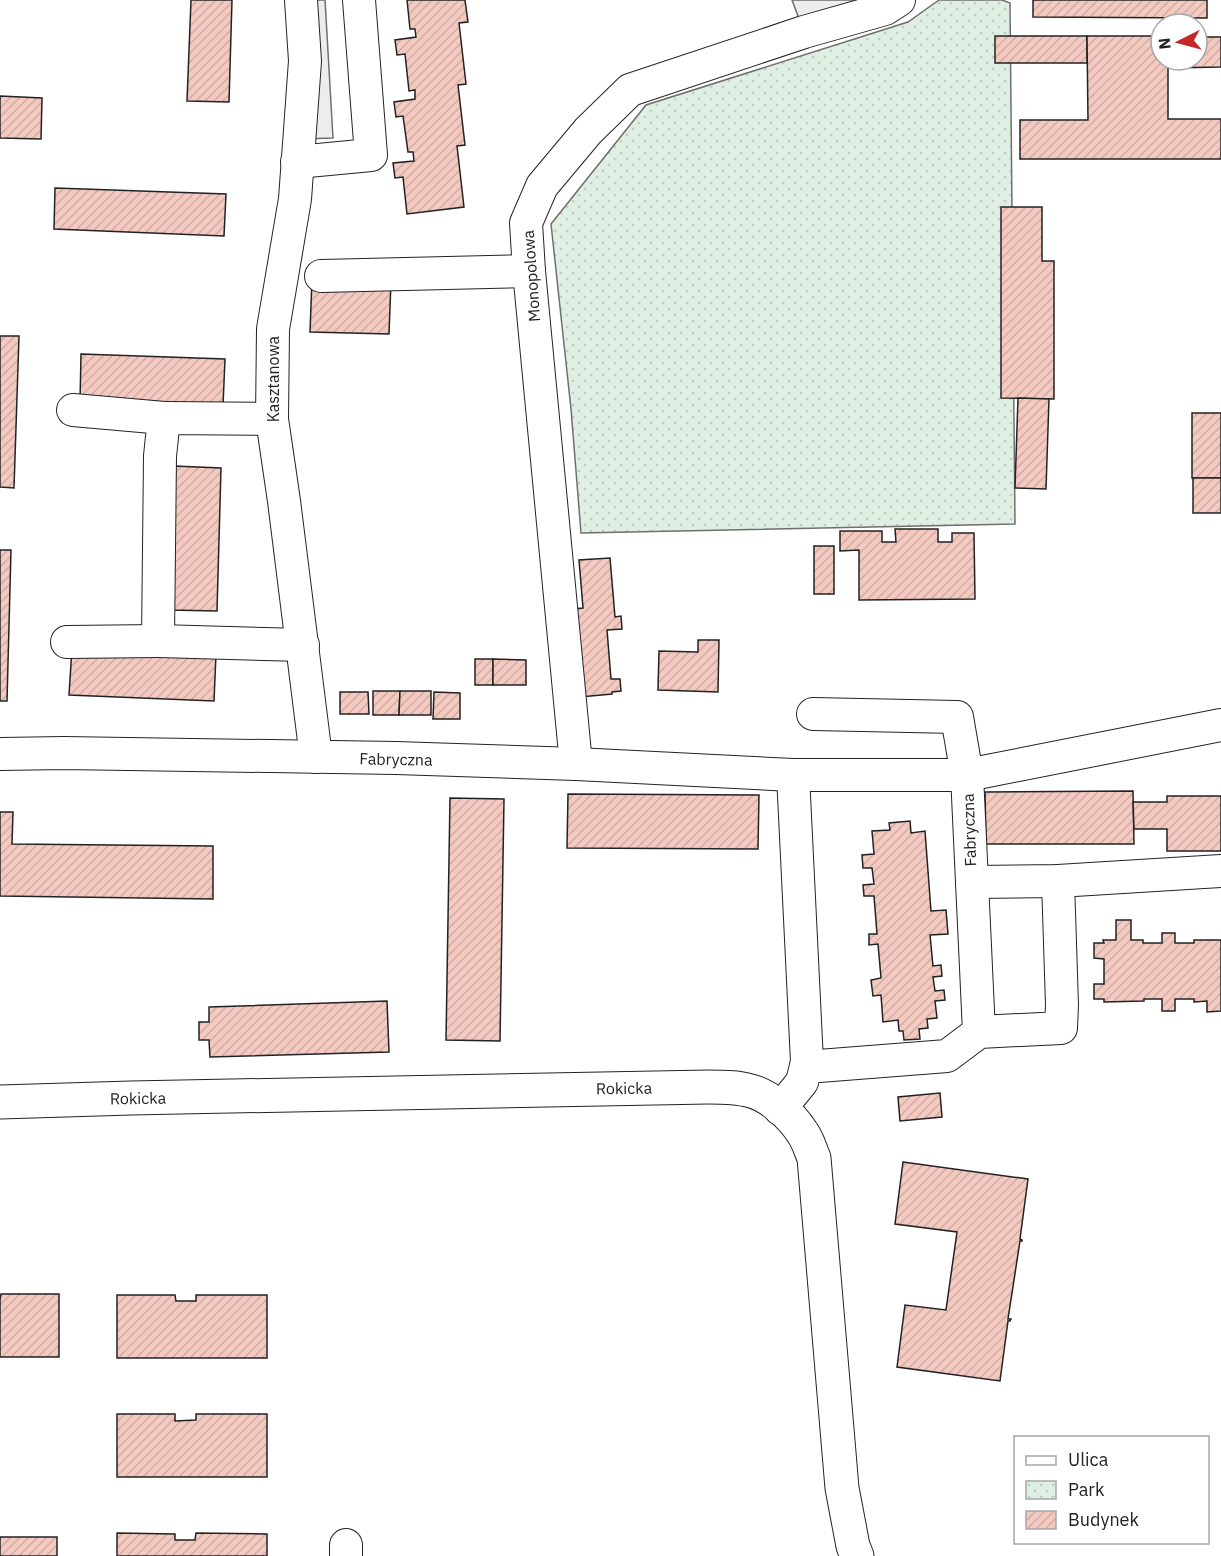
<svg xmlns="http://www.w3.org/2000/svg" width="1221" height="1556" viewBox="0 0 1221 1556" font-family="'IBM Plex Sans',sans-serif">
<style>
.park{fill:url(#park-dots);stroke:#6f6f6f;stroke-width:1.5}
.parking{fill:#ededed;stroke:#6f6f6f;stroke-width:1.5}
.building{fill:url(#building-hatch);stroke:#222;stroke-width:1.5}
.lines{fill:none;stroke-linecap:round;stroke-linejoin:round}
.minor-casing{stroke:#222;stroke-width:34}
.major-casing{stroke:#222;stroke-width:35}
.minor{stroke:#fff;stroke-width:32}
.major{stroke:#fff;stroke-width:33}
.labels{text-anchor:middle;stroke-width:4.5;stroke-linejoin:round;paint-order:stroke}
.street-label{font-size:16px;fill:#222;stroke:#fff}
</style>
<defs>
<pattern id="park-dots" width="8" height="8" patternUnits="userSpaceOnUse" patternTransform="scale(1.5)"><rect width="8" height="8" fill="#e0efe3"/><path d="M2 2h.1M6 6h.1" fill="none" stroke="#c0cdc2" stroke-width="1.8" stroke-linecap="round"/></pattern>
<pattern id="building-hatch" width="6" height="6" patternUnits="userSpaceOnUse" patternTransform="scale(1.5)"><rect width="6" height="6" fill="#f3c9c0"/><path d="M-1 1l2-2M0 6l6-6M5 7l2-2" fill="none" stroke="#d0aca5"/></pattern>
</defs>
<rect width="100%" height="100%" fill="#fff"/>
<path class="park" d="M 939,0 L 1002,0 L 1010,3 L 1015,524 L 581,533 L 571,409 L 551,224 L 646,105 L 908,22 Z"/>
<g class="parking">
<path d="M 301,0 L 325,0 L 333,138 L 299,139 Z"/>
<path d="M 792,0 L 881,0 L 804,32 Z"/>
</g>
<g class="building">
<path d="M 191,0 L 232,0 L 229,102 L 187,101 Z"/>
<path d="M 407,0 L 465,0 L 468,22 L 459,23 L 466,84 L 458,85 L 465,145 L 457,146 L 464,207 L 407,214 L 403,177 L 395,178 L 393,163 L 414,161 L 413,152 L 408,152 L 403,116 L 396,117 L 394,102 L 415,99 L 415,90 L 409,91 L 405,54 L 397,55 L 395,40 L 416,37 L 415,29 L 410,29 Z"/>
<path d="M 1033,0 L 1207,0 L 1207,18 L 1033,17 Z"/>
<rect x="995" y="36" width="92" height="27"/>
<path d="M 1087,36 L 1161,36 L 1161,60 L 1197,60 L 1197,37 L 1221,37 L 1221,67 L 1168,68 L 1168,119 L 1221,119 L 1221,159 L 1020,159 L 1020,120 L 1088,120 Z"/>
<path d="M 0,96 L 42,98 L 41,139 L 0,138 Z"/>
<path d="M 55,188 L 226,194 L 224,236 L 54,229 Z"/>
<path d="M 1001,207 L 1042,207 L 1042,261 L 1054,261 L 1054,399 L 1001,398 Z"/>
<path d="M 312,279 L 391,281 L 389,334 L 310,332 Z"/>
<path d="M 0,336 L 19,336 L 14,488 L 0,487 Z"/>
<path d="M 81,354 L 225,359 L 223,406 L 80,402 Z"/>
<path d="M 1018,398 L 1049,399 L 1046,489 L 1015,488 Z"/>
<rect x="1192" y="413" width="29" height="65"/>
<path d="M 174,466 L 221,468 L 217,611 L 169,610 Z"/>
<rect x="1193" y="478" width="28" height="35"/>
<path d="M 895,529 L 938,529 L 938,542 L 952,542 L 952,533 L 974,533 L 975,599 L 859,600 L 859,550 L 840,551 L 840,531 L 882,531 L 882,542 L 896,542 Z"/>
<rect x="814" y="546" width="20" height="48"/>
<path d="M 0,550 L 11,550 L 7,701 L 0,701 Z"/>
<path d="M 610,558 L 615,617 L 621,616 L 622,629 L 607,630 L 611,679 L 620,679 L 621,691 L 612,692 L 612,694 L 580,697 L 573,609 L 583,608 L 579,560 Z"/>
<path d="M 698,640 L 719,640 L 718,692 L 658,690 L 659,651 L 698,652 Z"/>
<path d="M 72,648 L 216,654 L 214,701 L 69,695 Z"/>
<rect x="475" y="659" width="18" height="26"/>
<path d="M 493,659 L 526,660 L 526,685 L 493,685 Z"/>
<path d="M 373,691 L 400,691 L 399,715 L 373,715 Z"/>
<path d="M 400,691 L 431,691 L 431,715 L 399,715 Z"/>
<path d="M 340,692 L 368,692 L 369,714 L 340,714 Z"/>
<path d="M 434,692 L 460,693 L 460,719 L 433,719 Z"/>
<path d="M 1133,791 L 1134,844 L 986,844 L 985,792 Z"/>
<path d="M 568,794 L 759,795 L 758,849 L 567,848 Z"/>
<path d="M 1167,796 L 1221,796 L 1221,851 L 1167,851 L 1167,829 L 1134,829 L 1133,802 L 1167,802 Z"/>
<path d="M 450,798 L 504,799 L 500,1041 L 446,1040 Z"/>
<path d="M 0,812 L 13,812 L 12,844 L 213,846 L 213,899 L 0,896 Z"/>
<path d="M 910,821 L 911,833 L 925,831 L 931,911 L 946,910 L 948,934 L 930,935 L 933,966 L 941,965 L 942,976 L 933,977 L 935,991 L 944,990 L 945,1000 L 935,1001 L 937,1018 L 927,1019 L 928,1028 L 919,1029 L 920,1039 L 904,1040 L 903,1031 L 899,1031 L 898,1020 L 883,1022 L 881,995 L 873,996 L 871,980 L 881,978 L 878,944 L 869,945 L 869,934 L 877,934 L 874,896 L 864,896 L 863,885 L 874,884 L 872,868 L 863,868 L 862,855 L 874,854 L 872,831 L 890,830 L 889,823 Z"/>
<path d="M 1116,920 L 1131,920 L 1131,940 L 1143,940 L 1143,943 L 1162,943 L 1162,933 L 1175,933 L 1175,943 L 1194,943 L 1194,940 L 1221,940 L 1221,1011 L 1207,1012 L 1207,1001 L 1194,1002 L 1194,999 L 1175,999 L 1175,1011 L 1162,1011 L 1162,999 L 1144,999 L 1144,1001 L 1104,1002 L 1104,999 L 1094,999 L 1094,984 L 1104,984 L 1104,959 L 1094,958 L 1094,943 L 1104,943 L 1103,940 L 1116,940 Z"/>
<path d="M 387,1001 L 389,1052 L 210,1057 L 209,1040 L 199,1040 L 199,1022 L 209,1022 L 209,1007 Z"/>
<path d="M 940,1093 L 942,1117 L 900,1121 L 898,1097 Z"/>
<path d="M 903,1162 L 1028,1179 L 1020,1239 L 1022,1240 L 1022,1241 L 1020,1241 L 1008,1319 L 1011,1319 L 1010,1321 L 1008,1321 L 1000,1381 L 897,1367 L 905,1305 L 946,1310 L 957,1232 L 895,1224 Z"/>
<path d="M 1,1294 L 59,1294 L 59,1357 L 0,1357 L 0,1300 Z"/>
<path d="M 117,1295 L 175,1295 L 176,1301 L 196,1301 L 196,1295 L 267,1295 L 267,1358 L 117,1358 Z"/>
<path d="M 117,1414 L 175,1414 L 175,1421 L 196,1420 L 196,1414 L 267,1414 L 267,1477 L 117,1477 Z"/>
<path d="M 117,1533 L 175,1534 L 175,1540 L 195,1540 L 196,1533 L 267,1534 L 267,1556 L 117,1556 Z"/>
<rect x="0" y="1537" width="57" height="19"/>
</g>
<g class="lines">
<defs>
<g id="minor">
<path d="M 301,0 L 305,61 L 295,199 L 273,329 L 272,419 L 284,501 L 316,757"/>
<path d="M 297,162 L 371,155 L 359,0"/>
<path d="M 321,276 L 529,271"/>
<path d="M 73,410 L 164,418"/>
<path d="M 272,419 L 164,418 L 160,456 L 158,641 L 303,645"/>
<path d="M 67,642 L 158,641"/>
<path d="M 813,714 L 957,717 L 967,775 L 1221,725"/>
<path d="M 0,754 L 64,753 L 396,758 L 576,764 L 793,775 L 967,775 L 979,1032"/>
<path d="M 576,764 L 529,271 L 526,223 L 542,186 L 588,131 L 630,90 L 804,32 L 885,9 L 899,0"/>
<path d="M 972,882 L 1058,881 L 1221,871"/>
<path d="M 806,1067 L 947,1056 L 979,1032 L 1061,1028 L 1062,1005 L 1058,881"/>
<path d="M 780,1109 L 802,1082 L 807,1062 L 793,775"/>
<path d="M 346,1556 L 346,1545"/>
</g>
<path id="major" d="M 0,1102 L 131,1098 L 708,1087 C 722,1087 737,1087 751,1091 C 770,1096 791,1115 802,1132 C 808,1140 810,1149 814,1158 L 842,1488 L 853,1546 L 857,1556"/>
</defs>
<use href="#minor" class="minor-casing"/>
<use href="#major" class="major-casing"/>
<use href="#minor" class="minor"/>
<use href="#major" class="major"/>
</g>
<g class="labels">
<g class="street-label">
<text transform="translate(531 276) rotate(-94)" y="6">Monopolowa</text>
<text transform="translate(273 379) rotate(-90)" y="6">Kasztanowa</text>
<text transform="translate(396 759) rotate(1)" y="6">Fabryczna</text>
<text transform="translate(969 830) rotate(-92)" y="6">Fabryczna</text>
<text transform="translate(624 1088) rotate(-1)" y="6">Rokicka</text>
<text transform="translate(138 1098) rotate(-1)" y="6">Rokicka</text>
</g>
</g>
<rect x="1014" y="1436" width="195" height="108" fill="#ffffff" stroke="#a7a7a7" stroke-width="1.5"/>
<rect x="1026" y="1456" width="30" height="9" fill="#ffffff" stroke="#a7a7a7" stroke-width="1.5"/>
<text x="1068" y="1466" font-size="18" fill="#222222">Ulica</text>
<rect x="1026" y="1481" width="30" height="18" fill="url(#park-dots)" stroke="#a7a7a7" stroke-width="1.5"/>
<text x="1068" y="1496" font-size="18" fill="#222222">Park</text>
<rect x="1026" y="1511" width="30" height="18" fill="url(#building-hatch)" stroke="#a7a7a7" stroke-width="1.5"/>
<text x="1068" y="1526" font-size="18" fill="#222222">Budynek</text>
<g transform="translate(1179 42) rotate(264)"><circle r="28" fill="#ffffff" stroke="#a7a7a7" stroke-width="1.5"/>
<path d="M0-4.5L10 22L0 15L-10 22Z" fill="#c62828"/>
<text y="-9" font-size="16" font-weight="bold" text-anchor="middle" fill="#222222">N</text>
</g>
</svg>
